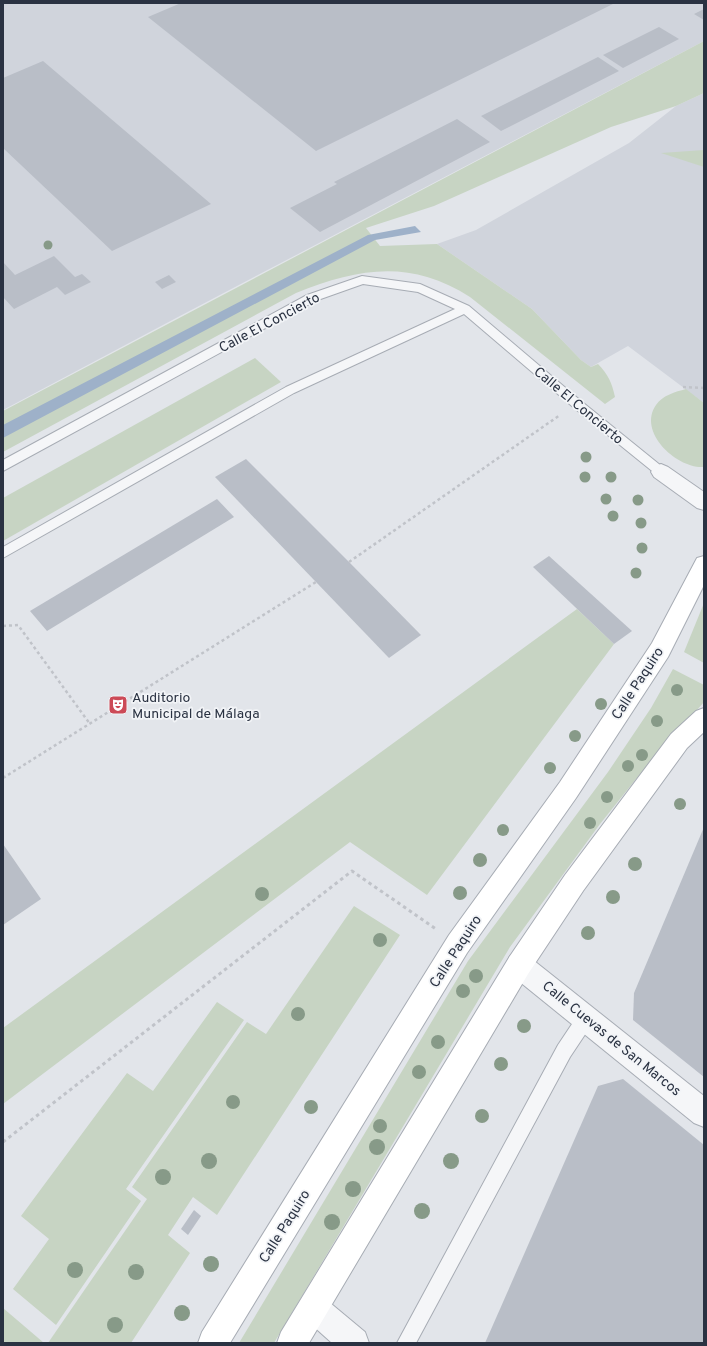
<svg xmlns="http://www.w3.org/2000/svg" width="707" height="1346" viewBox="0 0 707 1346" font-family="Overpass,sans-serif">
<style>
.built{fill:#d0d4dc}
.green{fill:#c7d4c3}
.water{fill:#9eb1c9}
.building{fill:#b9bec7}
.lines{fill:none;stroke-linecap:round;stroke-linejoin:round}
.service-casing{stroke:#a7acb4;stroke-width:2}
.minor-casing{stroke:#a7acb4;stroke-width:2}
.secondary-casing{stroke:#a7acb4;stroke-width:2}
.path-far1{stroke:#c0c3c9;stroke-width:2.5;stroke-dasharray:3 3;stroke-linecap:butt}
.path{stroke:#c0c3c9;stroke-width:3;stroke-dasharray:3.5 3.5;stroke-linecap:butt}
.service{fill:#f5f6f8;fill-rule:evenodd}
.minor{fill:#f5f6f8;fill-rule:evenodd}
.secondary{fill:#fff;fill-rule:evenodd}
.tree{fill:#879a88}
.labels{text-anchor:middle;stroke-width:3.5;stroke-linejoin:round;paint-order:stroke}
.street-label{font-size:14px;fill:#2a3242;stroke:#f2f4f7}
.poi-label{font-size:14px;fill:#2a3242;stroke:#f2f4f7;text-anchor:start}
</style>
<rect width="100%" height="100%" fill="#e2e5ea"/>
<g class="built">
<path d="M 3,3 L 704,3 L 704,41 L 178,317 L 3,410 Z"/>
<path d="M 704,93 L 704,403 L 628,346 L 591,367 L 581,360 L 532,309 L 437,244 L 476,230 L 629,143 L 676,106 Z"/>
</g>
<g class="green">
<path d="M 704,41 L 704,93 L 676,106 L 611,127 L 434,206 L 366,228 L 380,246 L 437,244 L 532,309 L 581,360 L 591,367 L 598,364 C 608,374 612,383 615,397 L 605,404 L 470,297 C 410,259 359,268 296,293 L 3,452 L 3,411 Z"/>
<path d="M 704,150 L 704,167 L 661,153 Z"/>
<path d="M 255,358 L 281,382 L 3,541 L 3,498 Z"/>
<path d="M 686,389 L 704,403 L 704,467 C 677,469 637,432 656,405 C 663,395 675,392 686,389 Z"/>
<path d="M 704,603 L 704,663 L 684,652 Z"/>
<path d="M 577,609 L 614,644 L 427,895 L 350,842 L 3,1104 L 3,1028 Z"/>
<path d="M 673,669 L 704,685 L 704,702 L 636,779 L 600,824 L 510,947 L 274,1343 L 239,1343 L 468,961 L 608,772 L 651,708 Z"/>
<path d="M 354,906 L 400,935 L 217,1215 L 193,1197 L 168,1235 L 190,1253 L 131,1343 L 48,1343 L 147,1199 L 132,1187 L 247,1022 L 266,1034 Z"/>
<path d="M 217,1002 L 244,1020 L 126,1189 L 141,1201 L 56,1325 L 13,1289 L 49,1239 L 21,1216 L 127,1073 L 153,1091 Z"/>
<path d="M 3,1308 L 44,1343 L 3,1343 Z"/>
</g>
<path class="water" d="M 415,226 L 421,232 L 375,240 L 3,438 L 3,425 L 368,235 Z"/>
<g class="building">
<path d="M 181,3 L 615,3 L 316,151 L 148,17 Z"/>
<path d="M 704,9 L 704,20 L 694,14 Z"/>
<path d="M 659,27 L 679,39 L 623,68 L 603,55 Z"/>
<path d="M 598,57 L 619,71 L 501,131 L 481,116 Z"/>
<path d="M 43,61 L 211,204 L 112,251 L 3,148 L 3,78 Z"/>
<path d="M 457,119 L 490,142 L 320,232 L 290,208 L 337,184 L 334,182 Z"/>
<path d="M 54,256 L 75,277 L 82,274 L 91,282 L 65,295 L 57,287 L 14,309 L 3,297 L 3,262 L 15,275 Z"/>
<path d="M 169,275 L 176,282 L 162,289 L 155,282 Z"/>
<path d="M 246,459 L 349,562 L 421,635 L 389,658 L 215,477 Z"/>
<path d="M 217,499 L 234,517 L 47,631 L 30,611 Z"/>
<path d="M 549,556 L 632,631 L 614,644 L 533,567 Z"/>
<path d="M 704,827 L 704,1077 L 633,1020 L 634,993 Z"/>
<path d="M 3,844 L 41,899 L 3,925 Z"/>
<path d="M 623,1079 L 704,1145 L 704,1343 L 485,1343 L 598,1086 Z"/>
<path d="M 194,1210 L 201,1216 L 188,1235 L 181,1229 Z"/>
</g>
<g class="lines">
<defs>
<g id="service">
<path d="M 362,276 L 420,284 L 469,306 L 581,401 L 665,469 L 667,472 L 665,475 L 661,477 L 657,475 L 573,407 L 464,314 L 294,393 L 3,558 L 3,547 L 286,387 L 455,309 L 418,292 L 363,284 L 315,301 L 3,471 L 3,460 L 307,295 Z"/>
<path d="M 586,1010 L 592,1012 L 594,1018 L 592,1024 L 570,1057 L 416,1343 L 397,1343 L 558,1045 L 580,1012 Z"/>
</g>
<g id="minor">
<path d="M 661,464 L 668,467 L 704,492 L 704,510 L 697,508 L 654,477 L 651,472 L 654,467 Z"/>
<path d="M 519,952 L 528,956 L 704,1096 L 704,1127 L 694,1123 L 510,974 L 506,965 L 510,956 Z"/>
<path d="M 313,1292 L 323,1297 L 365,1332 L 369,1343 L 332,1343 L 303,1317 L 298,1307 L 303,1297 Z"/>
</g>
<g id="secondary">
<path d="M 704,556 L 704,585 L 668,657 L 576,798 L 467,953 L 230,1343 L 198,1343 L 202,1332 L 449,935 L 560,782 L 652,643 L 697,558 Z"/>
<path d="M 704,708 L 704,732 L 687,748 L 583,891 L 528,974 L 309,1343 L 277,1343 L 281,1332 L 510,956 L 565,875 L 671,734 L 696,711 Z"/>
</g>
</defs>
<use href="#service" class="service-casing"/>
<use href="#minor" class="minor-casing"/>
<use href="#secondary" class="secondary-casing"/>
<g class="path-far1">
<path d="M 683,387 L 704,388"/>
<path d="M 349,562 L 560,415"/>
<path d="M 3,626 L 18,625 L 90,724"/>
<path d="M 3,778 L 316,582"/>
</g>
<path class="path" d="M 3,1142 L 352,871 L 436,929"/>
<use href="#service" class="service"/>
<use href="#minor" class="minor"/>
<use href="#secondary" class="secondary"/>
</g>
<g class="tree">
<circle cx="48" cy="245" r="4.5"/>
<circle cx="586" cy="457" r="5.5"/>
<circle cx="585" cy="477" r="5.5"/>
<circle cx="611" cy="477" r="5.5"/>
<circle cx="606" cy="499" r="5.5"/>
<circle cx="638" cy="500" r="5.5"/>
<circle cx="613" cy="516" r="5.5"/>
<circle cx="641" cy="523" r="5.5"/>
<circle cx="642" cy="548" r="5.5"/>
<circle cx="636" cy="573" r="5.5"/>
<circle cx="677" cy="690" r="6"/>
<circle cx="601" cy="704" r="6"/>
<circle cx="657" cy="721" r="6"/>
<circle cx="575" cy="736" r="6"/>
<circle cx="642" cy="755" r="6"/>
<circle cx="628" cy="766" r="6"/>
<circle cx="550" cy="768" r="6"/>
<circle cx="607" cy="797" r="6"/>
<circle cx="680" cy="804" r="6"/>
<circle cx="590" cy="823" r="6"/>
<circle cx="503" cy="830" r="6"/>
<circle cx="480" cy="860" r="7"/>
<circle cx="635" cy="864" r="7"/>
<circle cx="460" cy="893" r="7"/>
<circle cx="262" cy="894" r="7"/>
<circle cx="613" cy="897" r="7"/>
<circle cx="588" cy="933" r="7"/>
<circle cx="380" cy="940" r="7"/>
<circle cx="476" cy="976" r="7"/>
<circle cx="463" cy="991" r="7"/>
<circle cx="298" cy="1014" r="7"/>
<circle cx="524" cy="1026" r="7"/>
<circle cx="438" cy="1042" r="7"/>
<circle cx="501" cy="1064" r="7"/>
<circle cx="419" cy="1072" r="7"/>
<circle cx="233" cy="1102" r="7"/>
<circle cx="311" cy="1107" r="7"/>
<circle cx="482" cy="1116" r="7"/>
<circle cx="380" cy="1126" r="7"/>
<circle cx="377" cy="1147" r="8"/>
<circle cx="209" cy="1161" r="8"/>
<circle cx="451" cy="1161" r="8"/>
<circle cx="163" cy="1177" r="8"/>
<circle cx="353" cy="1189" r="8"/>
<circle cx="422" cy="1211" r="8"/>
<circle cx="332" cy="1222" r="8"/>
<circle cx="211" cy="1264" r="8"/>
<circle cx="75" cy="1270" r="8"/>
<circle cx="136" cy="1272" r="8"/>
<circle cx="182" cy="1313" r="8"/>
<circle cx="115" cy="1325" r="8"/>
</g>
<defs>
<symbol id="theatre-square" viewBox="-11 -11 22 22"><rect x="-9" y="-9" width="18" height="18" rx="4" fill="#cc4a57" stroke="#f2f4f7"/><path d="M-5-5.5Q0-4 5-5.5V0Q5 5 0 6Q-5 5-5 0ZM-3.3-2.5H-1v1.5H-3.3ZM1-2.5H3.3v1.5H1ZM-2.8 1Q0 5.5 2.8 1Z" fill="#fff"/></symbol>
</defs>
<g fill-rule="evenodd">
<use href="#theatre-square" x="107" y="694" width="22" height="22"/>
</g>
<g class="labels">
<g class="street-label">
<text transform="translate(269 322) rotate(-28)" y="5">Calle El Concierto</text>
<text transform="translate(579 405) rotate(40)" y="5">Calle El Concierto</text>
<text transform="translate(637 683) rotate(-57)" y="5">Calle Paquiro</text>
<text transform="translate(455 951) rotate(-57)" y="5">Calle Paquiro</text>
<text transform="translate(612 1038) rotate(39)" y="5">Calle Cuevas de San Marcos</text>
<text transform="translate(284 1226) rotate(-58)" y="5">Calle Paquiro</text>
</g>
<g class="poi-label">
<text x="132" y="702">Auditorio<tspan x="132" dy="16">Municipal de Málaga</tspan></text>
</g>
</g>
<rect width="707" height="1346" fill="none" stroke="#2a3242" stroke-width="8"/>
</svg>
